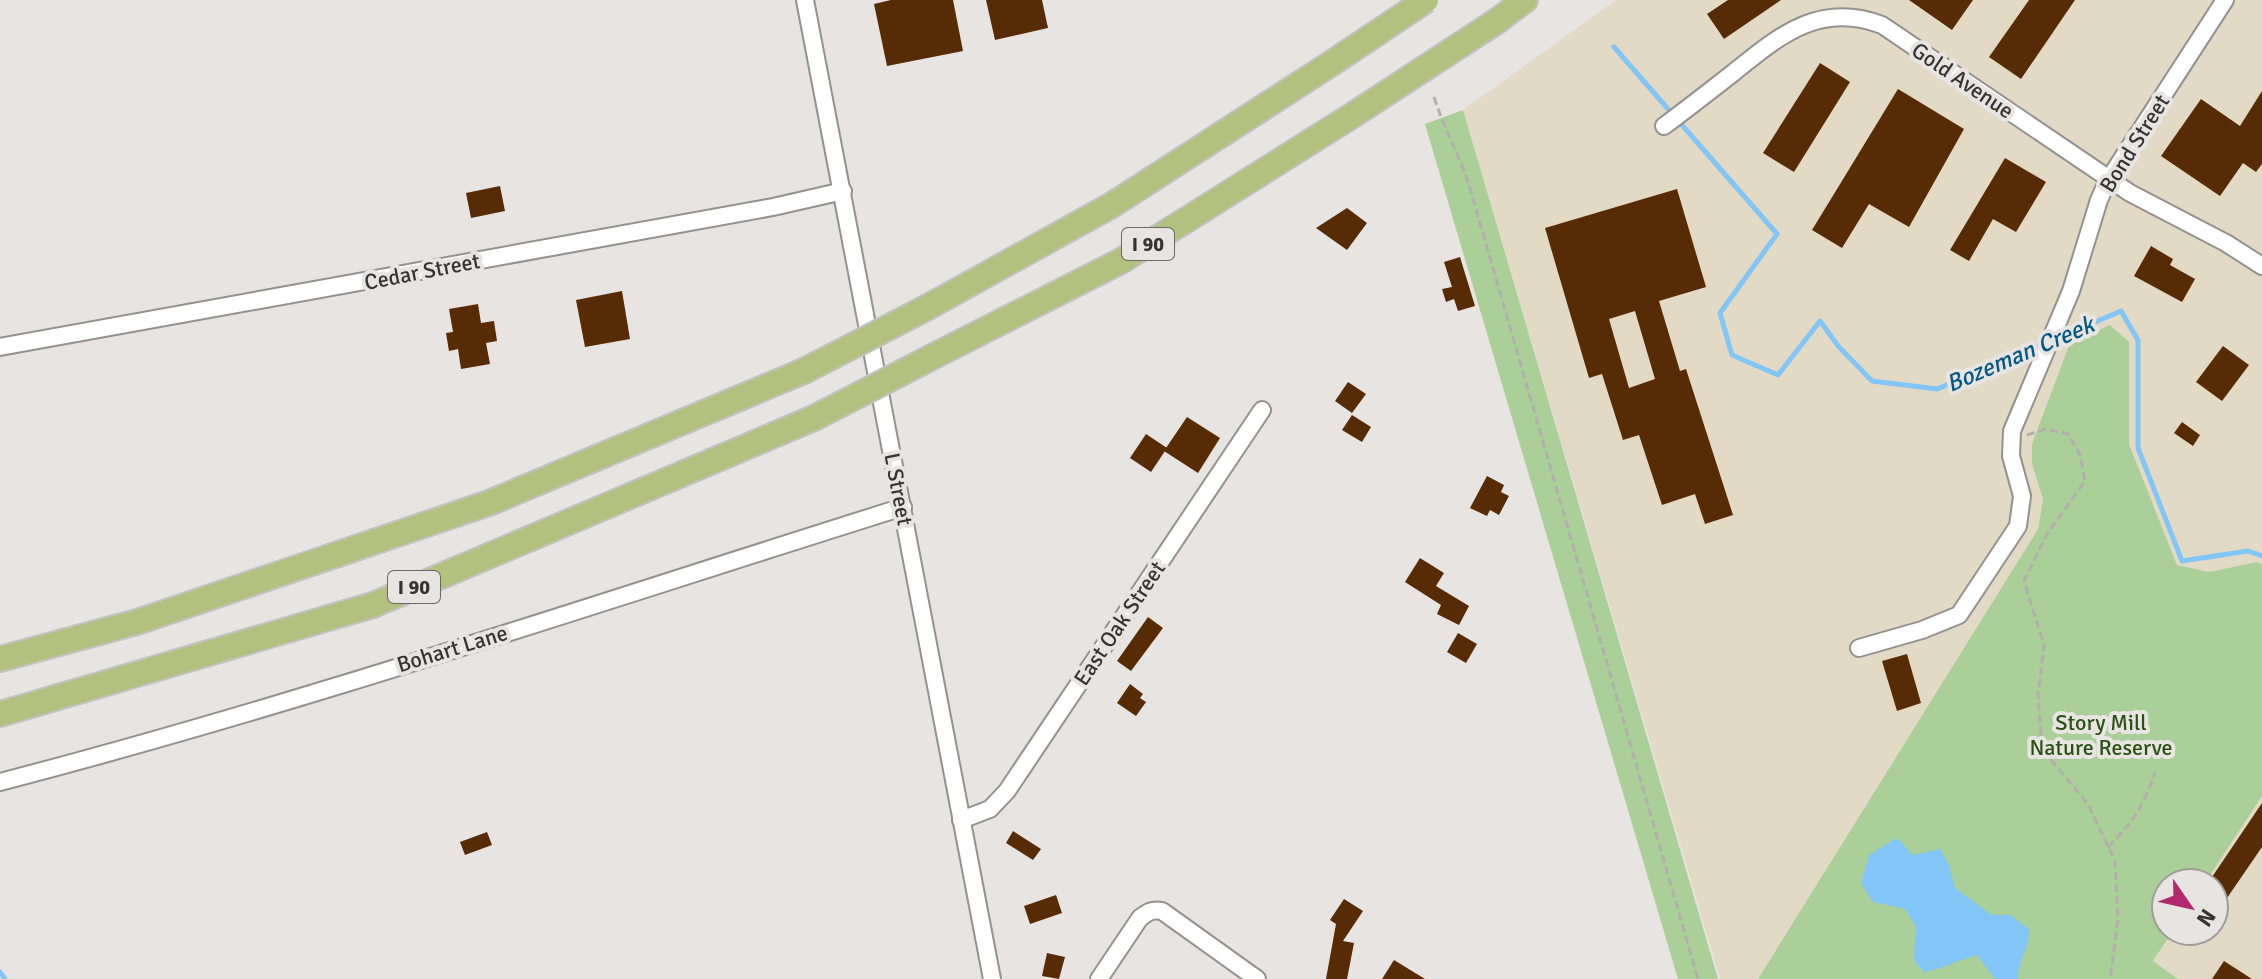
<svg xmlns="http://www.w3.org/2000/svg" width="2262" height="979" viewBox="0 0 2262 979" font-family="Signika,sans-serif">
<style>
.commercial{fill:#e3dac5}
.green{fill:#aacf99}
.water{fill:#82c6f7}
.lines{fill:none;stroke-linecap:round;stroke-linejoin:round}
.stream{stroke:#82c6f7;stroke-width:5}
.building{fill:#562b06;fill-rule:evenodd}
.minor-casing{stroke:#94918e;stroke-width:20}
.highway-casing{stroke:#c3c2c2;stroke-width:28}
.path{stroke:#b2afac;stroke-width:3;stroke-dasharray:8 4;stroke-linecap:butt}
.minor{stroke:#fff;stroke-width:16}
.highway{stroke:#b2c17d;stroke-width:24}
.highway-bridge-casing{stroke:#c3c2c2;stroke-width:28;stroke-linecap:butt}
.highway-bridge{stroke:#b2c17d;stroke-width:24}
.labels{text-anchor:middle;stroke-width:8;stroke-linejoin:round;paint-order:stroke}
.shield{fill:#e7e4e1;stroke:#6b6967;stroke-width:2}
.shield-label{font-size:20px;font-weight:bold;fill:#363433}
.street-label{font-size:22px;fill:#363433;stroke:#e7e4e1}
.park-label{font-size:22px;fill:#295111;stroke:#e7e4e1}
.water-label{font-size:24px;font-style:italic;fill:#025886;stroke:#e7e4e1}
</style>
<rect width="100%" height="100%" fill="#e7e4e1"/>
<g class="commercial">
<path d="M 1616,0 L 2262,0 L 2262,564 L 2257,562 L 2209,572 L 2177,565 L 2129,444 L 2129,342 L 2032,464 L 2043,499 L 2038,529 L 1758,979 L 1720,979 L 1463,110 Z"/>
<path d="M 2262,796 L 2262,979 L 2178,979 L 2153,962 L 2173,931 L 2214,931 L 2214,883 L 2205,883 Z"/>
</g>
<g class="green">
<path d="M 1463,110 L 1476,154 L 1718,979 L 1678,979 L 1425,124 Z"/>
<path d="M 2110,325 L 2129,342 L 2129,444 L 2177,565 L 2209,572 L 2257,562 L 2262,564 L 2262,796 L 2205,883 L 2166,883 L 2166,931 L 2173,931 L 2153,961 L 2178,979 L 1758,979 L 2038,529 L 2043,499 L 2032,464 L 2032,444 L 2070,343 Z"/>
</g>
<path class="water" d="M 1897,838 L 1913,855 L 1940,849 L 1949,865 L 1955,888 L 1992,915 L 2010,915 L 2029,929 C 2029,951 2019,956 2018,979 L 1995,979 L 1977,955 C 1958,960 1943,969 1924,972 L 1914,960 L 1916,927 L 1905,909 L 1873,902 L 1861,883 L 1869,855 Z"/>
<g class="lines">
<g class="stream">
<path d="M 1614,47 L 1777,234 L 1720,313 L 1732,355 L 1778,375 L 1820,321 L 1839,347 L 1872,381 L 1937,389 L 2043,344"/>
<path d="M 2056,339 L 2121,311 L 2138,340 L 2138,448 L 2182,561 L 2248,551 L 2262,556"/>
<path d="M 0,972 L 5,979"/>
</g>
</g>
<g class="building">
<path d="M 891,0 L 953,0 L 963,51 L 887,66 L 874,4 Z"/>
<path d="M 986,0 L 1042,0 L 1048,28 L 995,40 Z"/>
<path d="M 1728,0 L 1781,0 L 1724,39 L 1707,14 Z"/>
<path d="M 1909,0 L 1973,0 L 1952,30 Z"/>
<path d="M 2029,0 L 2075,0 L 2021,79 L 1989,57 Z"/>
<path d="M 1820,63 L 1850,82 L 1794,172 L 1763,153 Z"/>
<path d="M 1898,89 L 1964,129 L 1909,227 L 1869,204 L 1842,248 L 1812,230 Z"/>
<path d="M 2262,91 L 2262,164 L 2256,172 L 2243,163 L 2220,196 L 2161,156 L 2201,99 L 2240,126 Z"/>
<path d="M 2005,158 L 2046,182 L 2016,232 L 1993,219 L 1969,261 L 1950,250 Z"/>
<path d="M 500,186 L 505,211 L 471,218 L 466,193 Z"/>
<path d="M 1677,189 L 1706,287 L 1659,301 L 1680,371 L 1686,369 L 1733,515 L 1705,524 L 1695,494 L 1662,505 L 1639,435 L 1623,440 L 1602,374 L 1589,378 L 1545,228 ZM 1635,311 L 1655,379 L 1629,388 L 1609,319 Z"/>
<path d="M 1347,208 L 1367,223 L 1347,250 L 1316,228 Z"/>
<path d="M 2151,246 L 2173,259 L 2170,265 L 2195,279 L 2182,302 L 2134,276 Z"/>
<path d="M 1460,257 L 1475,306 L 1458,311 L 1454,299 L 1446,302 L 1442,289 L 1452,287 L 1444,262 Z"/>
<path d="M 622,291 L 630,339 L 585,347 L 576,300 Z"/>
<path d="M 478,304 L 481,323 L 494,321 L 497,341 L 486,343 L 490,364 L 461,369 L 458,349 L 449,351 L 446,333 L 453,332 L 449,309 Z"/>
<path d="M 2223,346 L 2249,365 L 2222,401 L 2196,382 Z"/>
<path d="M 1348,382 L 1366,394 L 1352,413 L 1335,401 Z"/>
<path d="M 1352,415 L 1371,427 L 1362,442 L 1342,430 Z"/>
<path d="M 1187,417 L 1220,438 L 1198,473 L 1164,451 Z"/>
<path d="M 2182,422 L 2200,435 L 2193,446 L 2174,433 Z"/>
<path d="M 1146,434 L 1167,448 L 1151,472 L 1130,458 Z"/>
<path d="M 1487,476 L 1504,485 L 1501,492 L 1509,496 L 1499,515 L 1490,510 L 1487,516 L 1470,508 Z"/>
<path d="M 1420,558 L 1444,573 L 1436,586 L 1469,606 L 1459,625 L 1437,614 L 1441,605 L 1405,582 Z"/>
<path d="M 1148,617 L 1163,628 L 1131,671 L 1117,661 Z"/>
<path d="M 1458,633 L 1477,644 L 1466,663 L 1447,652 Z"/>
<path d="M 1907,654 L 1921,703 L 1897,711 L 1882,661 Z"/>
<path d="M 1130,684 L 1143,694 L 1140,698 L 1146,702 L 1136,716 L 1117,703 Z"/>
<path d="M 2262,803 L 2262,847 L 2214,917 L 2214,883 L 2208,883 Z"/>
<path d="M 1013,831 L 1041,849 L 1033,860 L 1006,843 Z"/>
<path d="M 487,832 L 492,845 L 465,855 L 460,842 Z"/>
<path d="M 1056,895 L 1062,913 L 1030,924 L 1024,906 Z"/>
<path d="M 1344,899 L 1363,911 L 1343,941 L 1354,943 L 1347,979 L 1326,979 L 1336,924 L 1330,920 Z"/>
<path d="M 1047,953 L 1065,957 L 1059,979 L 1042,976 Z"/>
<path d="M 1394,960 L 1425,979 L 1382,979 Z"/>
<path d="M 2224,961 L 2252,979 L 2212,979 Z"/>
</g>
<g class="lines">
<defs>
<g id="minor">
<path d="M 805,0 L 992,979"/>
<path d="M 1664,126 C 1687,109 1710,91 1733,73 C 1779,36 1819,1 1882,25 L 2130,193 L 2226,243 L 2262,266"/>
<path d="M 0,347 L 773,207 L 843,191"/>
<path d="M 1859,648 L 1922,630 L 1959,615 L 2018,526 L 2022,496 L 2011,456 L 2012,431 L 2071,291 L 2099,200 L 2107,182 L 2225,0"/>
<path d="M 0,782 C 304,703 603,601 903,507"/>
<path d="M 961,820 L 990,809 L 1007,791 L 1262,410"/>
<path d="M 1099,979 L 1140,918 C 1148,912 1152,909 1162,911 L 1257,979"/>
</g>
<g id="highway">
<path d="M 1497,21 L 1525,0"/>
<path d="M 928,307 L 1112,205 L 1332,63"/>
<path d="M 934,356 L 1121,261 L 1353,115"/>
<path d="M 0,659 L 137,622 L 489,503 L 804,371"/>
<path d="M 0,714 L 373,605 L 814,418"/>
</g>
</defs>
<use href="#minor" class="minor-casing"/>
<use href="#highway" class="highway-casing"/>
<g class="path">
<path d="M 1434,97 C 1444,129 1459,154 1469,185 L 1698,979"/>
<path d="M 2027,435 L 2046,429 L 2068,434 L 2080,455 L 2085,481 L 2047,534 L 2024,581 L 2044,645 L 2038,695 L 2042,749 L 2088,804 L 2115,861 L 2118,919 L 2110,979"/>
<path d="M 2108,847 C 2133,823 2144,805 2155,772"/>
</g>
<use href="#minor" class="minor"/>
<use href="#highway" class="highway"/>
<defs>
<g id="highway-bridge">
<path d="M 1332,63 L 1426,0"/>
<path d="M 1353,115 L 1497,21"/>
<path d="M 804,371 L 928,307"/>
<path d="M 814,418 L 934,356"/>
</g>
</defs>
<use href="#highway-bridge" class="highway-bridge-casing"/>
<use href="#highway-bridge" class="highway-bridge"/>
</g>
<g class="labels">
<g class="shield">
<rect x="1122" y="228" width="52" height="32" rx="6"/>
<rect x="388" y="571" width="52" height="32" rx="6"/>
</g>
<g class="shield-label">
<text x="1148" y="251">I 90</text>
<text x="414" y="594">I 90</text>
</g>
<g class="street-label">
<text transform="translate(1963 80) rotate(34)" y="8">Gold Avenue</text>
<text transform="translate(2134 143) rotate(-58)" y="8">Bond Street</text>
<text transform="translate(422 271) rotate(-11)" y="8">Cedar Street</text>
<text transform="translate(899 489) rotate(79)" y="8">L Street</text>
<text transform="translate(1119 623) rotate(-56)" y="8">East Oak Street</text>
<text transform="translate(452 648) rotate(-17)" y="8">Bohart Lane</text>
</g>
<g class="park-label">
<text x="2101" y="730">Story Mill<tspan x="2101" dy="25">Nature Reserve</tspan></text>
</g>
<g class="water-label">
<text transform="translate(2020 354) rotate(-23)" y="8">Bozeman Creek</text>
</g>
</g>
<g transform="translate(2190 907) rotate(124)"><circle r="38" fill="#e7e4e1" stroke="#a09e9b" stroke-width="2"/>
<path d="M0-6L14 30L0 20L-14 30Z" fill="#b12a6d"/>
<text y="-12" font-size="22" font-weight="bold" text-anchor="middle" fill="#363433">N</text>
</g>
</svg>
